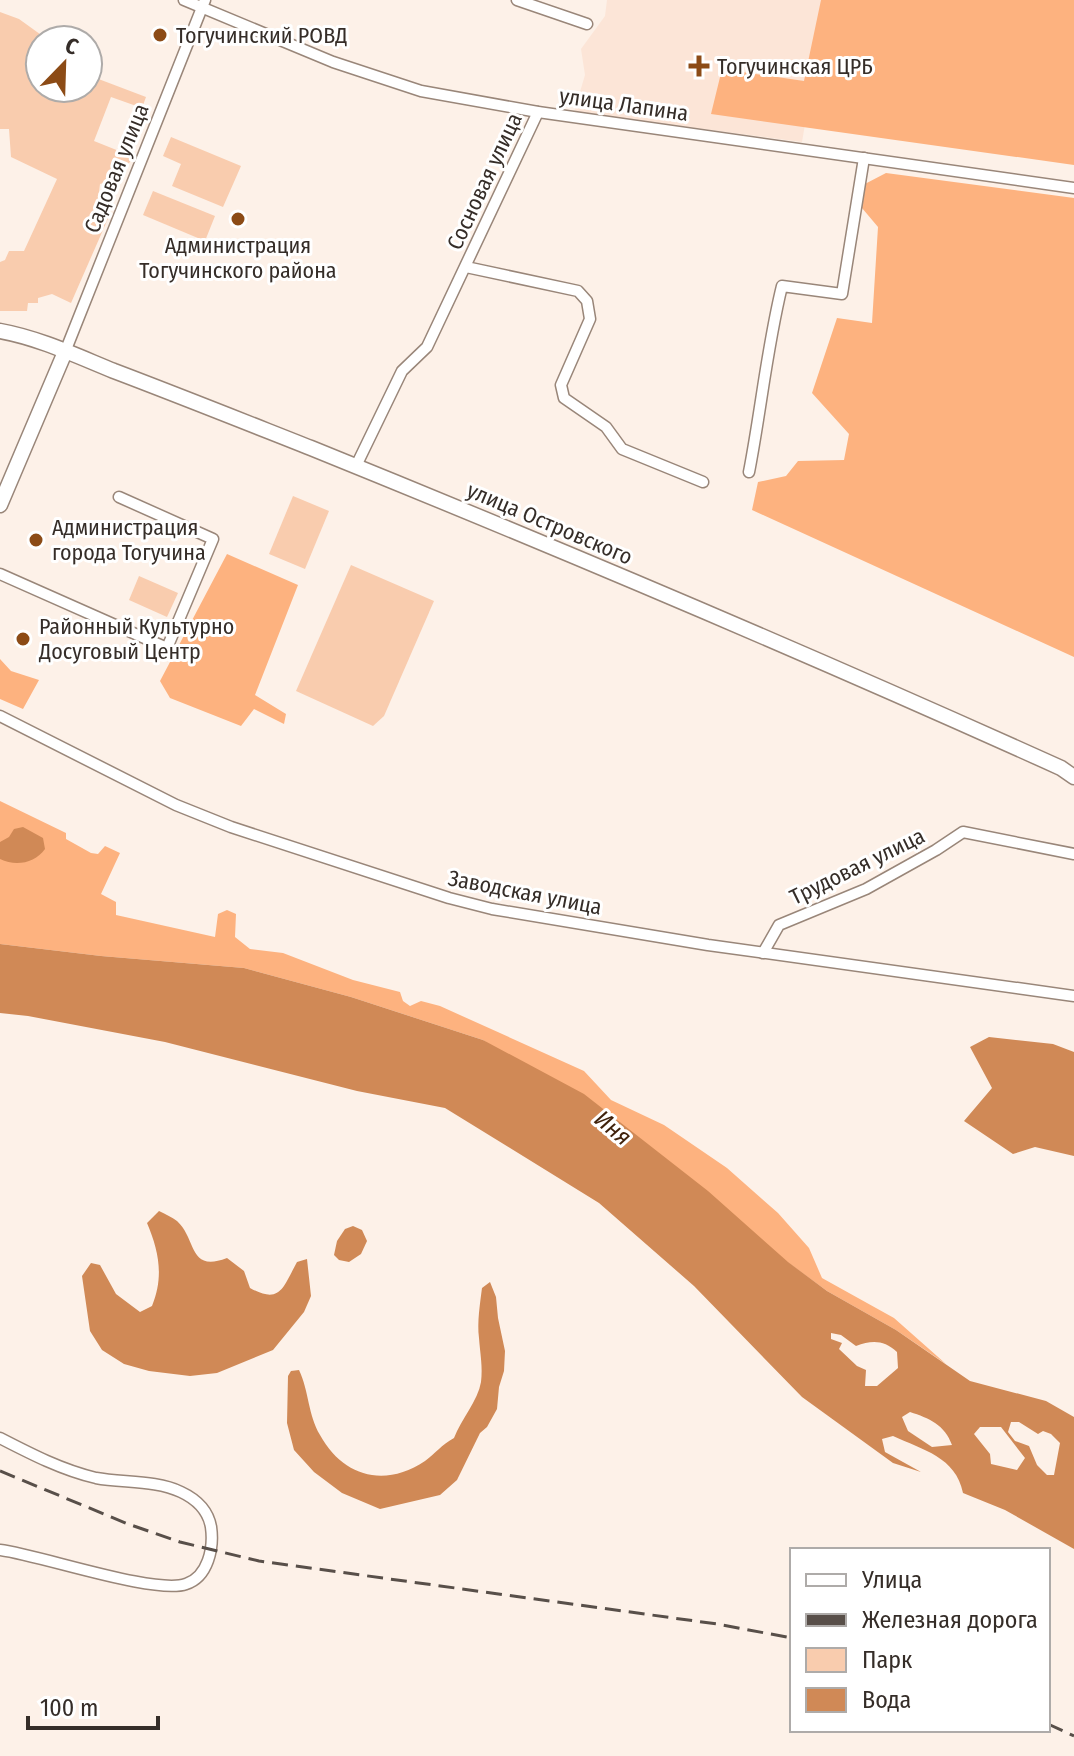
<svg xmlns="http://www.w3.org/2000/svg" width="1074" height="1756" viewBox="0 0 1074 1756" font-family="'Fira Sans Condensed',sans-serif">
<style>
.built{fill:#fce5d7}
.green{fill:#f9ccae}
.forest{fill:#fdb27f}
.water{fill:#d08956;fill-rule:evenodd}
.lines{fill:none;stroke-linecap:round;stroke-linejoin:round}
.street-casing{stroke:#998679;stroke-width:13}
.secondary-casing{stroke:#998679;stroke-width:17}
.street{stroke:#fff;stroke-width:10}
.secondary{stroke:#fff;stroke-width:14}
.rail{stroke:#584f49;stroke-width:3;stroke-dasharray:16 8;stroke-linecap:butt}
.poi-dot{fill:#8c4b16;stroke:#fff;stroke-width:3}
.labels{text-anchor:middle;stroke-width:6;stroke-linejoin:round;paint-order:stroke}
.poi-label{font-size:22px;fill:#352d28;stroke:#fff;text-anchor:start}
.street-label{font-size:22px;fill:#352d28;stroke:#fff}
.water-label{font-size:24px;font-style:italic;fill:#40220c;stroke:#fff}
</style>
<rect width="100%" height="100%" fill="#fdf1e8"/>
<path class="built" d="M 607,0 L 826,0 L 802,142 L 574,112 L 585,75 L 581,49 L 605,16 Z"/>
<g class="green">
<path d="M 0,12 L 19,19 L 44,37 L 40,40 L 37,55 L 40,57 L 40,88 L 88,88 L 88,75 L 146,97 L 142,108 L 111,97 L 94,141 L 134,157 L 116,179 L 100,184 L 97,208 L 110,214 L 71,303 L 52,294 L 38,298 L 38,303 L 28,303 L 27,311 L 0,311 L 0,262 L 5,260 L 9,251 L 24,251 L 57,179 L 11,157 L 9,129 L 0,129 Z"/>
<path d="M 171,137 L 241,166 L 223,207 L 172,186 L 181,164 L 163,156 Z"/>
<path d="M 153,191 L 215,216 L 205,241 L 143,215 Z"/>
<path d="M 293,496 L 329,511 L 305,569 L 269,554 Z"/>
<path d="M 351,565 L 434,601 L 384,716 L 373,726 L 296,691 Z"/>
<path d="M 139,576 L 178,593 L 167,617 L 129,600 Z"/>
</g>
<g class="forest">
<path d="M 821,0 L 1074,0 L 1074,165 L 711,114 L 722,69 L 804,81 Z"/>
<path d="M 886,173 L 1074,198 L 1074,657 L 752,510 L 758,482 L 786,476 L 798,461 L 844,460 L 849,434 L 812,393 L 837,318 L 872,323 L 878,227 L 862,208 L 861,186 Z"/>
<path d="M 227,554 L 298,585 L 255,695 L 286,714 L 284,724 L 254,709 L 241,726 L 170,698 L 160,681 Z"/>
<path d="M 0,659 L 11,671 L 39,680 L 23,709 L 0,699 Z"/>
<path d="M 0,801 L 66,833 L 66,839 L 91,853 L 98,854 L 105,846 L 120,853 L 101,894 L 116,902 L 116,915 L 215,937 L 218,914 L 227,910 L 236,914 L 235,937 L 250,949 L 283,953 L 353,980 L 400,992 L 403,1001 L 410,1006 L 421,1001 L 440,1006 L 584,1071 L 611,1100 L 664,1125 L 727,1168 L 778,1213 L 809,1248 L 822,1278 L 894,1318 L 946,1364 L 896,1330 L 827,1291 L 483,1040 L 351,997 L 244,968 L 101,956 L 0,944 Z"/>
</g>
<g class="water">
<path d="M 23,827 L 43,838 L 45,849 C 35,863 16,867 0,859 L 0,842 L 9,837 L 14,829 Z"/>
<path d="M 0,944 L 101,956 L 244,968 L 351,997 L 483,1040 L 584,1094 L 708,1191 L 788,1262 L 827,1291 L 896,1330 L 970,1381 L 1046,1401 L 1074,1417 L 1074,1549 L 1005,1510 L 963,1493 C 956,1457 923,1450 893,1436 L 882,1439 L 885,1452 L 921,1472 L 893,1463 L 802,1397 L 694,1286 L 599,1203 L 445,1108 L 357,1091 L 165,1042 L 28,1016 L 0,1013 ZM 831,1333 L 841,1335 L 856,1346 C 872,1340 884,1340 897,1352 L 898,1368 L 877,1386 L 865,1386 L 866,1370 L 857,1366 L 839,1349 L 842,1343 L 831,1339 ZM 910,1412 C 929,1418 945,1425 952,1445 L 932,1447 L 908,1431 L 902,1417 ZM 1011,1422 L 1019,1422 L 1038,1434 L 1043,1431 L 1051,1434 L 1060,1443 L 1054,1475 L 1047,1475 L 1037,1465 L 1029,1446 L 1015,1441 L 1008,1432 ZM 980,1427 L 1001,1427 L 1025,1458 L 1017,1470 L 991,1464 L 990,1454 L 974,1434 Z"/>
<path d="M 989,1037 L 1053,1044 L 1074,1052 L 1074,1156 L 1035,1147 L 1013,1154 L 964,1121 L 992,1088 L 970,1047 Z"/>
<path d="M 159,1211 C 165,1214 172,1217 177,1221 C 197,1239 188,1273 227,1258 L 244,1271 L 250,1288 C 281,1305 283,1287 297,1262 L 307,1259 L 311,1296 L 304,1312 L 273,1350 L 217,1373 L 190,1376 L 149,1371 L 124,1364 L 102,1350 L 90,1331 L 82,1276 L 91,1263 L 100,1265 L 116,1294 L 140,1312 L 152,1306 C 164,1277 159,1251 147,1223 Z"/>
<path d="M 353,1226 L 362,1230 L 367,1241 L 361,1254 L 349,1262 L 339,1260 L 334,1255 L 337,1241 L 345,1229 Z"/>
<path d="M 490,1282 L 496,1297 L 498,1318 L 505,1351 L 504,1371 L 499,1387 L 497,1409 L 487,1427 L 480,1433 L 457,1480 L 440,1495 L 380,1509 L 342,1493 L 314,1472 L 294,1450 L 287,1423 L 288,1376 L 291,1371 L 299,1370 C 309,1391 308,1415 320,1435 C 343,1477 385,1488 425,1461 C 436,1453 441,1445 454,1438 C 461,1419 478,1401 481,1382 C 483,1367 480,1353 479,1338 C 477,1322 480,1304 482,1288 Z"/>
</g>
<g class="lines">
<defs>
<g id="street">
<path d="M 184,0 L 333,62 L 421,91 L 538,112 L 1074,188"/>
<path d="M 517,0 L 587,24"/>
<path d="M 466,267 L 578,291 L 587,301 L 590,319 L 561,385 L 564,398 L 606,427 L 622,449 L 703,482"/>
<path d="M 65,352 L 205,0"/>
<path d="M 356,466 L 402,371 L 427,347 L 538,112"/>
<path d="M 749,472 C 761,410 767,347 782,286 L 842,294 L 864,158"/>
<path d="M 0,574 L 167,648 L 213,539 L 119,497"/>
<path d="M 0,716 L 176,805 L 231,827 L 449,898 L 492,909 L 708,945 L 1074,996"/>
<path d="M 763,953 L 779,925 L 866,889 L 936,850 L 963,832 L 1074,854"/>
<path d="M 0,1438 C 31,1454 62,1470 96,1478 C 123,1483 156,1480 181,1492 C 196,1499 208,1510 211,1527 C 214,1548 208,1577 186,1584 C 155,1595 40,1555 0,1550"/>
</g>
<g id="secondary">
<path d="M 0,331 C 39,338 77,356 114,371 C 180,396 245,422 311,448 C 563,550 813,656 1061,768 L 1074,777"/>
<path d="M 0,505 L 65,352"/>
</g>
</defs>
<use href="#street" class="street-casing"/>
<use href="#secondary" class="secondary-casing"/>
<use href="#street" class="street"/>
<use href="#secondary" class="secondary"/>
<g class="rail">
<path d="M 0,1471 L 128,1524 L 180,1542 L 259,1561 L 717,1624 L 792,1638"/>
<path d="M 1048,1724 L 1074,1736"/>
</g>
</g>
<g class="poi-dot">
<circle cx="160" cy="35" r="8"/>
<path d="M695 54h8v8h8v8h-8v8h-8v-8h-8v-8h8z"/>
<circle cx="238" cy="219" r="8"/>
<circle cx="36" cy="540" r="8"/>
<circle cx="23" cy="639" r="8"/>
</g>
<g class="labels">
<g class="poi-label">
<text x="176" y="43">Тогучинский РОВД</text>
<text x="717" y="74">Тогучинская ЦРБ</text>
<text x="238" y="253" text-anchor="middle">Администрация<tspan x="238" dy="25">Тогучинского района</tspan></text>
<text x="52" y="535">Администрация<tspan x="52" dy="25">города Тогучина</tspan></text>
<text x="39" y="634">Районный Культурно<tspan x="39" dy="25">Досуговый Центр</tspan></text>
</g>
<g class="street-label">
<text transform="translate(624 104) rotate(8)" y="8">улица Лапина</text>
<text transform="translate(116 168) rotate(-68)" y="8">Садовая улица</text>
<text transform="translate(484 181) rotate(-65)" y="8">Сосновая улица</text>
<text transform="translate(550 523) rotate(23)" y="8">улица Островского</text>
<text transform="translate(857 866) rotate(-26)" y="8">Трудовая улица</text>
<text transform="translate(525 892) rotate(11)" y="8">Заводская улица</text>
</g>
<g class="water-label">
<text transform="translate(613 1128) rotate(40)" y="8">Иня</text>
</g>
</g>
<rect x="790" y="1548" width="260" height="184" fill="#ffffff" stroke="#aeaba9" stroke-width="2"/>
<rect x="806" y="1574" width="40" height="12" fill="#ffffff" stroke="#aeaba9" stroke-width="2"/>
<text x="862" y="1588" font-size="24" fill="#352d28">Улица</text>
<rect x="806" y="1614" width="40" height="12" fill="#584f49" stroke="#aeaba9" stroke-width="2"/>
<text x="862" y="1628" font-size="24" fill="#352d28">Железная дорога</text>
<rect x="806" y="1648" width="40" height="24" fill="#f9ccae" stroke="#aeaba9" stroke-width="2"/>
<text x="862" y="1668" font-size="24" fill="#352d28">Парк</text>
<rect x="806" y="1688" width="40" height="24" fill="#d08956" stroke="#aeaba9" stroke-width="2"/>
<text x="862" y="1708" font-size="24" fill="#352d28">Вода</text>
<g transform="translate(64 64) rotate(23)"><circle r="38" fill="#ffffff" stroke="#aeaba9" stroke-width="2"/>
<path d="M0-6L14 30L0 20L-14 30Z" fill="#8c4b16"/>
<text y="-12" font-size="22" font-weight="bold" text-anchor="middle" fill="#352d28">С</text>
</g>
<path d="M28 1716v12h130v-12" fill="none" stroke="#352d28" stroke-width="4"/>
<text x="40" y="1716" font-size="24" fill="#352d28" stroke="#ffffff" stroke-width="6" paint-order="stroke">100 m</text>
</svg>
